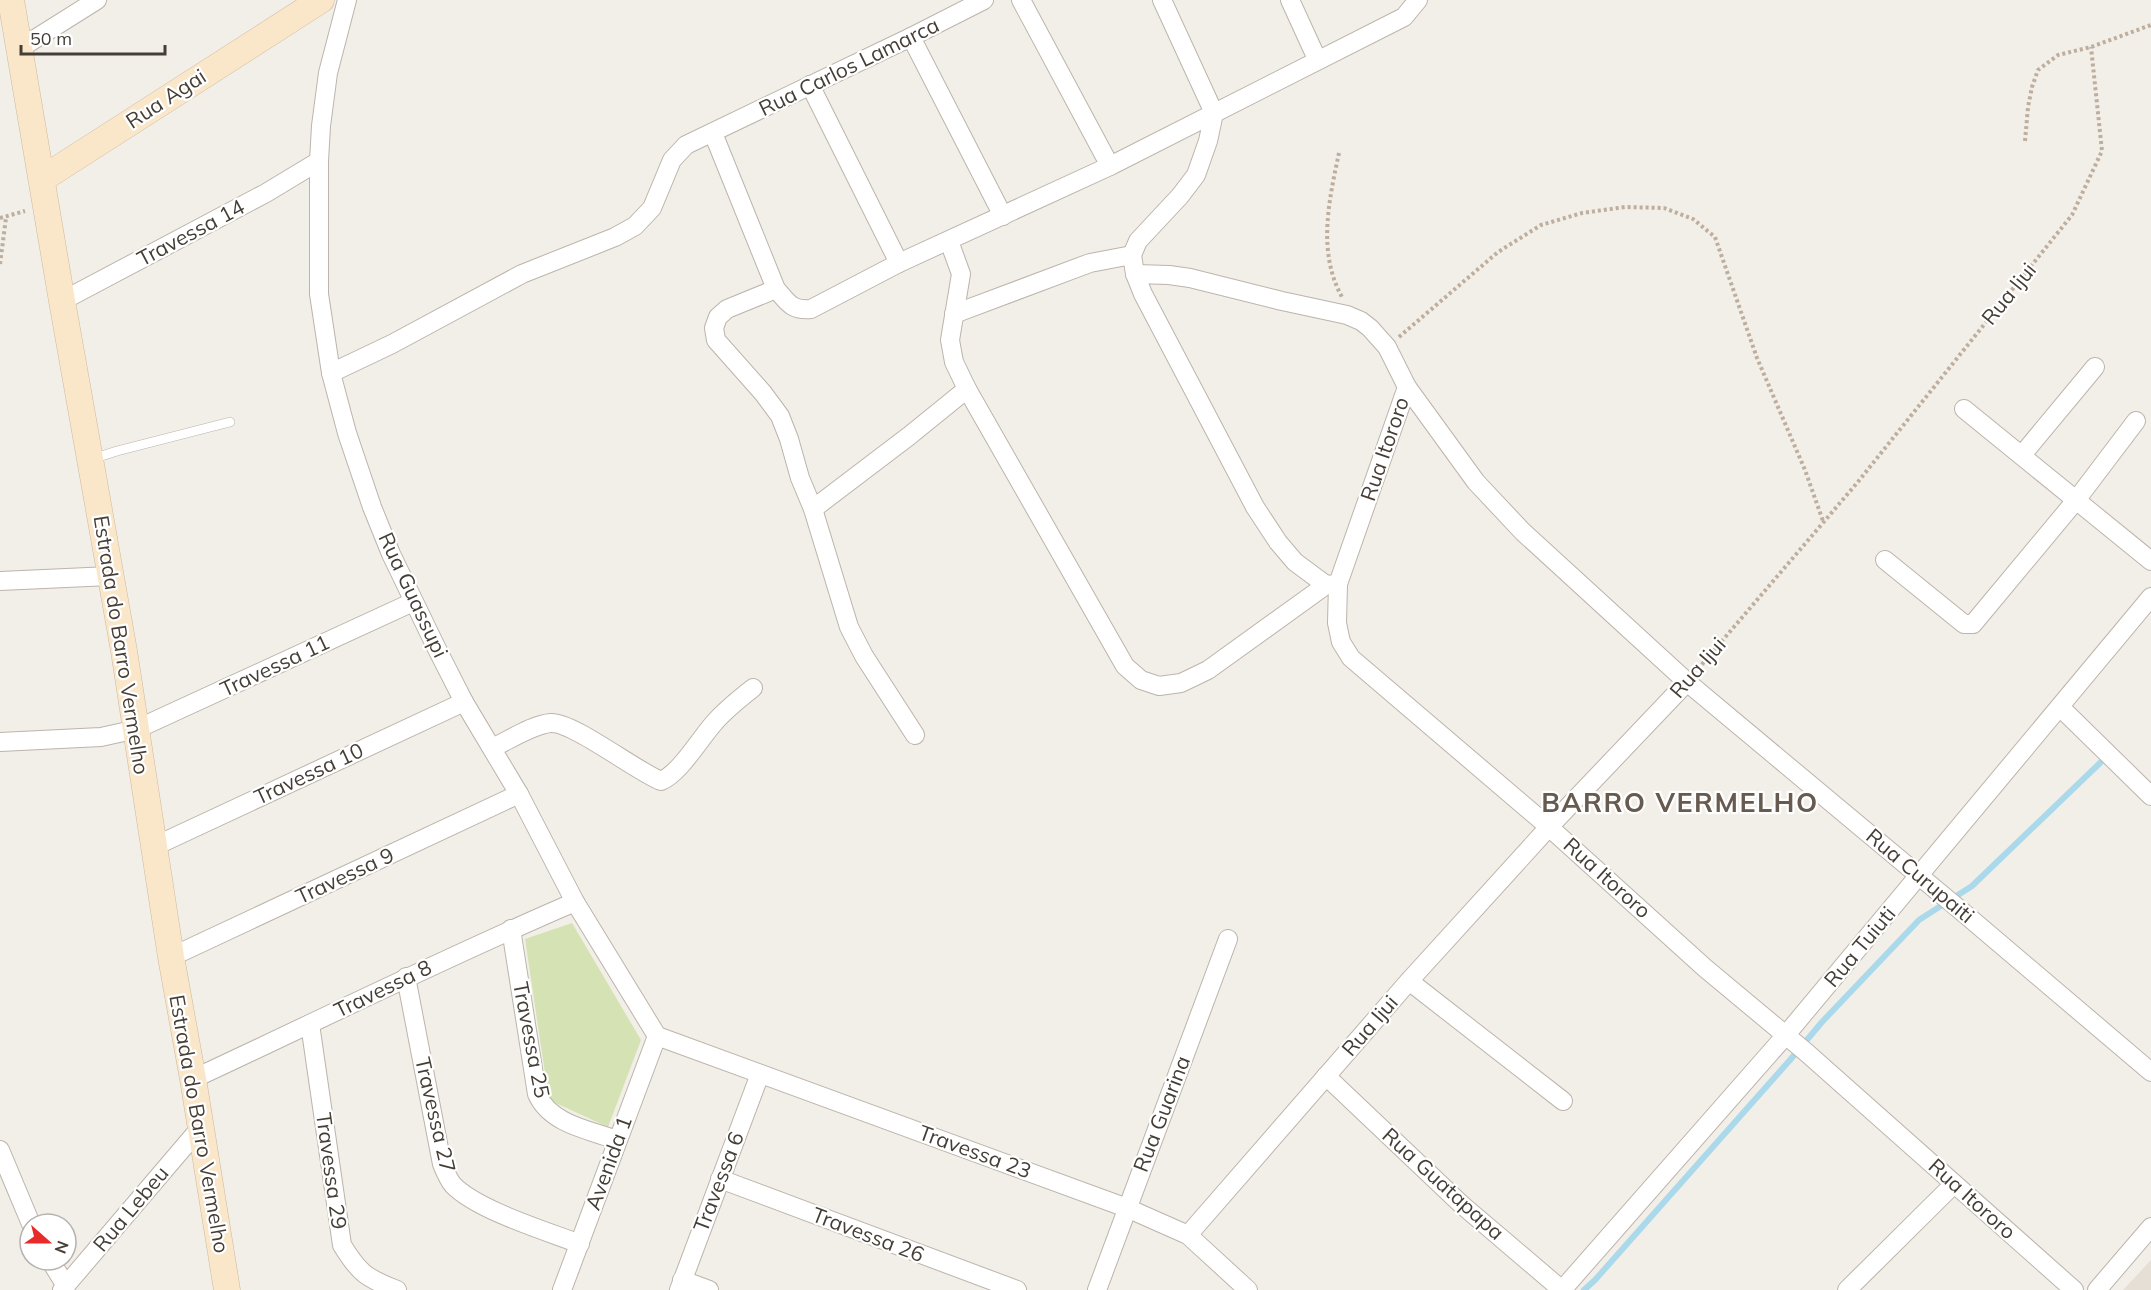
<svg xmlns="http://www.w3.org/2000/svg" width="2151" height="1290" viewBox="0 0 2151 1290" font-family="Mulish,sans-serif">
<style>
.residential{fill:#e6dfd6}
.green{fill:#d5e3b4}
.lines{fill:none;stroke-linecap:round;stroke-linejoin:round}
.stream{stroke:#a9d9ea;stroke-width:6}
.lane-casing{stroke:#bdb4ab;stroke-width:10}
.street-casing{stroke:#bdb4ab;stroke-width:20}
.secondary-casing{stroke:#ceb99b;stroke-width:27}
.path{stroke:#bdae9e;stroke-width:4;stroke-dasharray:3 3;stroke-linecap:butt}
.lane{stroke:#fff;stroke-width:9}
.street{stroke:#fff;stroke-width:18}
.secondary{stroke:#fae7ca;stroke-width:26}
.labels{text-anchor:middle;stroke-width:4.5;stroke-linejoin:round;paint-order:stroke}
.street-label{font-size:21px;fill:#453e37;stroke:#fff}
.district-label{font-size:27px;font-weight:bold;letter-spacing:1.5px;fill:#675a4f;stroke:#fff}
</style>
<rect width="100%" height="100%" fill="#f2eee8"/>
<path class="residential" d="M 2151,1260 L 2151,1290 L 2123,1290 Z"/>
<path class="green" d="M 572,923 L 641,1040 L 608,1127 L 549,1100 L 525,939 Z"/>
<g class="lines">
<path class="stream" d="M 1584,1290 L 1595,1280 L 1790,1060 L 1822,1022 L 1919,920 L 1972,886 L 2101,762"/>
<defs>
<path id="lane" d="M 92,459 L 117,451 L 230,422"/>
<g id="street">
<path d="M 347,0 L 328,73 L 321,126 L 319,161 L 319,294 L 331,373 L 347,433 L 372,507 L 391,554 L 436,647 L 464,702 L 519,794 L 575,902 L 657,1036 L 1127,1208 L 1188,1235 L 1248,1290"/>
<path d="M 1021,0 L 1110,166"/>
<path d="M 1162,0 L 1214,113 L 1208,141 L 1196,175 L 1180,196 L 1138,241 L 1132,255 L 1135,274 L 1143,294 L 1255,507 L 1278,542 L 1295,562 L 1326,585"/>
<path d="M 1290,0 L 1317,59"/>
<path d="M 911,37 L 1003,216"/>
<path d="M 19,49 L 97,0"/>
<path d="M 810,85 L 899,263"/>
<path d="M 713,133 L 776,289 C 788,302 791,311 811,309 L 899,263 L 1110,166 L 1404,17 L 1418,0"/>
<path d="M 949,241 L 961,274 L 950,340 L 954,362 L 967,389"/>
<path d="M 1135,274 L 1169,275 L 1190,278 L 1282,301 L 1347,315 L 1361,321 L 1370,328 L 1387,347 L 1407,387 L 1476,482 L 1523,532 L 1687,682 L 1965,914 L 2151,1072"/>
<path d="M 776,289 L 727,309 L 718,317 L 714,328 L 716,340 L 763,393 L 780,416 L 789,439 L 800,478 L 813,509 L 909,436 L 967,389 L 1125,666 L 1141,680 L 1159,686 L 1181,683 L 1208,670 L 1326,585 L 1338,584"/>
<path d="M 62,301 L 266,193 L 319,161"/>
<path d="M 954,314 L 1090,263 L 1132,255"/>
<path d="M 331,373 L 392,344 L 522,274 L 615,237 L 635,226 L 652,208 L 672,160 L 686,145 L 911,37 L 984,0"/>
<path d="M 1407,387 L 1338,584 L 1337,623 L 1341,642 L 1351,658 L 1549,827 L 1705,968 L 1807,1053 L 2074,1290"/>
<path d="M 1964,409 L 2151,561"/>
<path d="M 2022,455 L 2095,367"/>
<path d="M 813,509 L 849,627 L 864,656 L 915,735"/>
<path d="M 1885,560 L 1964,624 L 1973,624 L 2077,499 L 2136,421"/>
<path d="M 0,581 L 110,576"/>
<path d="M 2060,707 L 2151,796"/>
<path d="M 0,742 L 101,737 L 137,729 L 413,602"/>
<path d="M 492,748 C 508,741 533,724 551,723 C 573,722 636,771 661,781 C 680,773 699,740 714,723 C 725,710 739,699 753,688"/>
<path d="M 153,847 L 464,702"/>
<path d="M 511,929 L 537,1094 C 550,1124 589,1130 617,1140"/>
<path d="M 171,957 L 519,794"/>
<path d="M 406,977 L 442,1164 C 445,1171 448,1179 453,1185 C 477,1210 546,1231 580,1244"/>
<path d="M 1409,981 L 1563,1101"/>
<path d="M 310,1024 L 342,1245 C 359,1273 366,1278 397,1290"/>
<path d="M 1326,1076 L 1461,1204 L 1562,1290"/>
<path d="M 193,1079 C 320,1020 446,957 575,902"/>
<path d="M 0,1150 L 31,1224"/>
<path d="M 720,1179 L 1017,1290"/>
<path d="M 1188,1235 L 1409,981 L 1549,827 L 1687,682"/>
<path d="M 50,1260 L 66,1286"/>
<path d="M 682,1280 L 709,1290"/>
<path d="M 62,1290 L 200,1128"/>
<path d="M 562,1290 L 657,1036"/>
<path d="M 679,1290 L 760,1074"/>
<path d="M 1097,1290 L 1228,939"/>
<path d="M 1562,1290 L 1785,1036 L 2151,597"/>
<path d="M 1847,1290 L 1954,1184"/>
<path d="M 2097,1290 L 2151,1227"/>
</g>
<g id="secondary">
<path d="M 11,0 L 62,301 L 124,651 L 171,957 L 193,1079 L 227,1290"/>
<path d="M 42,179 L 321,0"/>
</g>
</defs>
<use href="#lane" class="lane-casing"/>
<use href="#street" class="street-casing"/>
<use href="#secondary" class="secondary-casing"/>
<g class="path">
<path d="M 2025,141 L 2028,107 L 2032,87 L 2038,70 L 2058,55 L 2091,47 L 2151,25"/>
<path d="M 1339,153 C 1329,200 1317,252 1342,297"/>
<path d="M 0,218 L 25,211"/>
<path d="M 0,264 L 6,218"/>
<path d="M 1399,337 L 1498,252 L 1541,225 L 1582,213 L 1625,207 L 1664,208 L 1693,219 L 1715,237 L 1757,358 L 1805,470 L 1823,521"/>
<path d="M 1698,669 L 1857,483 L 2072,215 L 2102,151 L 2091,47"/>
</g>
<use href="#lane" class="lane"/>
<use href="#street" class="street"/>
<use href="#secondary" class="secondary"/>
</g>
<g class="labels">
<g class="street-label">
<text transform="translate(849 67) rotate(-26)" y="7">Rua Carlos Lamarca</text>
<text transform="translate(166 99) rotate(-33)" y="7">Rua Agai</text>
<text transform="translate(191 233) rotate(-28)" y="7">Travessa 14</text>
<text transform="translate(2009 294) rotate(-51)" y="7">Rua Ijui</text>
<text transform="translate(1385 449) rotate(-71)" y="7">Rua Itororo</text>
<text transform="translate(413 595) rotate(65)" y="7">Rua Guassupi</text>
<text transform="translate(121 645) rotate(81)" y="7">Estrada do Barro Vermelho</text>
<text transform="translate(275 666) rotate(-25)" y="7">Travessa 11</text>
<text transform="translate(1698 668) rotate(-49)" y="7">Rua Ijui</text>
<text transform="translate(309 774) rotate(-25)" y="7">Travessa 10</text>
<text transform="translate(345 876) rotate(-25)" y="7">Travessa 9</text>
<text transform="translate(1920 876) rotate(40)" y="7">Rua Curupaiti</text>
<text transform="translate(1607 878) rotate(42)" y="7">Rua Itororo</text>
<text transform="translate(1860 947) rotate(-50)" y="7">Rua Tuiuti</text>
<text transform="translate(383 989) rotate(-26)" y="7">Travessa 8</text>
<text transform="translate(1370 1026) rotate(-49)" y="7">Rua Ijui</text>
<text transform="translate(531 1040) rotate(79)" y="7">Travessa 25</text>
<text transform="translate(1162 1114) rotate(-69)" y="7">Rua Guarina</text>
<text transform="translate(435 1115) rotate(77)" y="7">Travessa 27</text>
<text transform="translate(199 1124) rotate(80)" y="7">Estrada do Barro Vermelho</text>
<text transform="translate(975 1152) rotate(20)" y="7">Travessa 23</text>
<text transform="translate(609 1163) rotate(-70)" y="7">Avenida 1</text>
<text transform="translate(331 1171) rotate(82)" y="7">Travessa 29</text>
<text transform="translate(719 1182) rotate(-69)" y="7">Travessa 6</text>
<text transform="translate(1443 1184) rotate(42)" y="7">Rua Guatapapa</text>
<text transform="translate(1972 1199) rotate(42)" y="7">Rua Itororo</text>
<text transform="translate(131 1209) rotate(-50)" y="7">Rua Lebeu</text>
<text transform="translate(868 1235) rotate(21)" y="7">Travessa 26</text>
</g>
<g class="district-label">
<text x="1680" y="812">BARRO VERMELHO</text>
</g>
</g>
<g transform="translate(48 1242) rotate(111)"><circle r="28" fill="#ffffff" stroke="#b5b2af" stroke-width="1.5"/>
<path d="M0-4.5L10 22L0 15L-10 22Z" fill="#e72b2a"/>
<text y="-9" font-size="16" font-weight="bold" text-anchor="middle" fill="#453e37">N</text>
</g>
<path d="M21 45v9h144v-9" fill="none" stroke="#453e37" stroke-width="3"/>
<text x="30" y="45" font-size="18" fill="#453e37" stroke="#ffffff" stroke-width="4.5" paint-order="stroke">50 m</text>
</svg>
